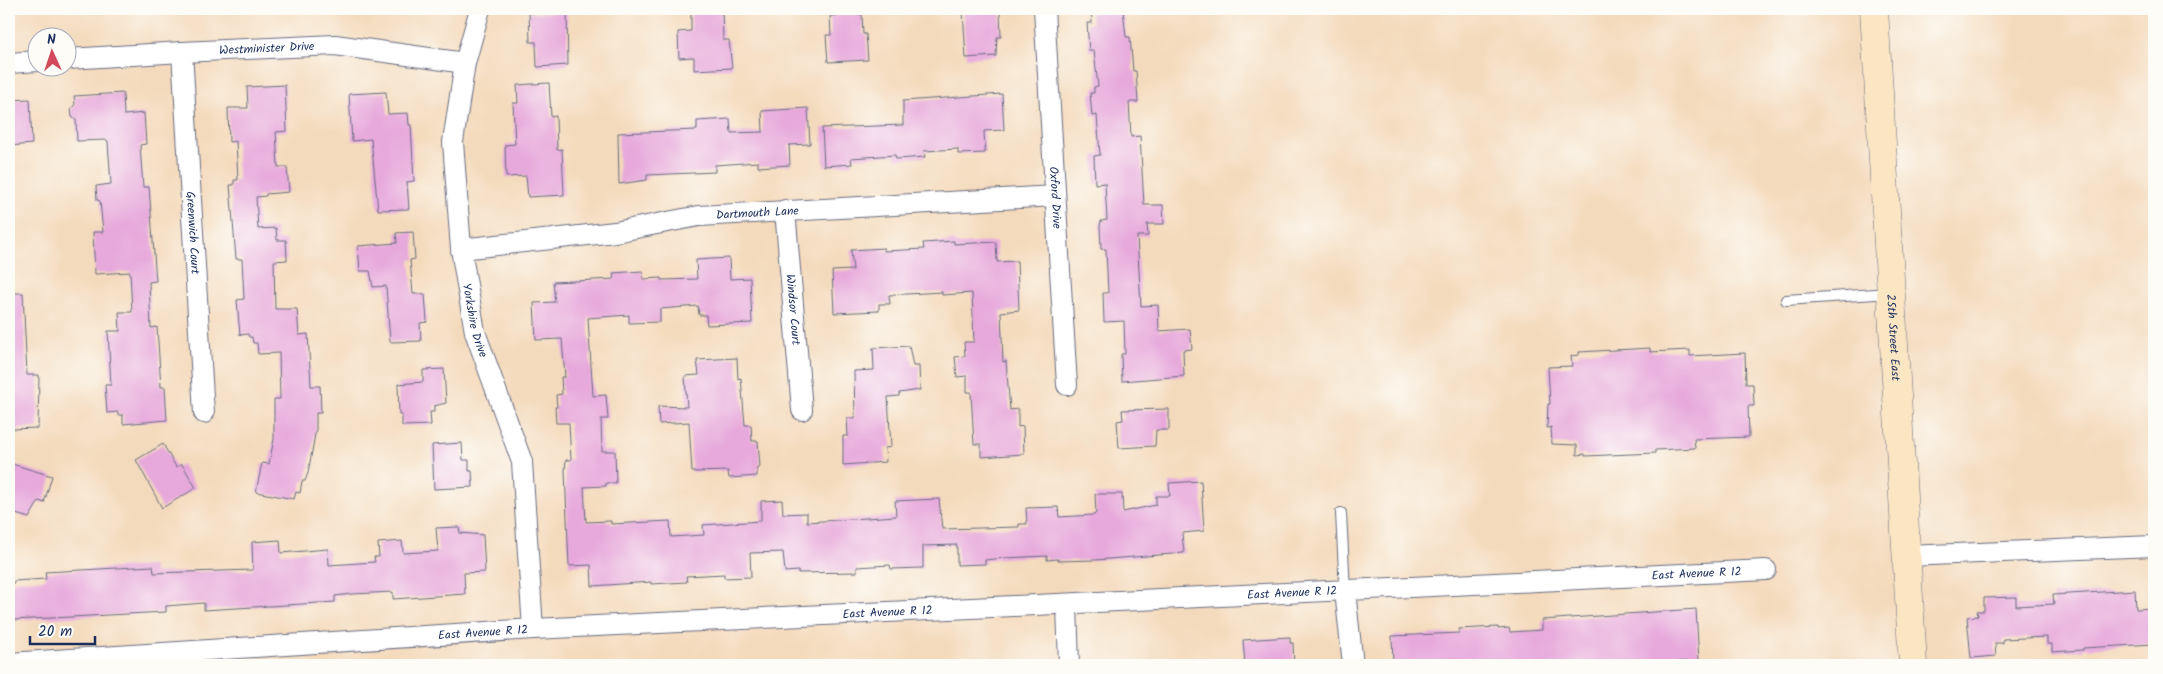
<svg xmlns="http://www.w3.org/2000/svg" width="2163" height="674" viewBox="0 0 2163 674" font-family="Kalam,sans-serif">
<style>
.building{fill:#e7a9db}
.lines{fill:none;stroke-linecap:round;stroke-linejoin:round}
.lane-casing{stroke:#676b7f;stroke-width:12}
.street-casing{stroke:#676b7f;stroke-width:22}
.secondary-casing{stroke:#676b7f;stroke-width:29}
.lane{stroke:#fff;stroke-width:10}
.street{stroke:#fff;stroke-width:20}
.secondary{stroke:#fbe6c4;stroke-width:28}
.labels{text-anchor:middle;stroke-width:5;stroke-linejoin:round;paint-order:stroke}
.street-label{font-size:12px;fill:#1b2f5e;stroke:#fdfcf7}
</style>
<rect width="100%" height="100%" fill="#fdfcf7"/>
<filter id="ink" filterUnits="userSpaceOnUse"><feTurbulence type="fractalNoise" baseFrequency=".02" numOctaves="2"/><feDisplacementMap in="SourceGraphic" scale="10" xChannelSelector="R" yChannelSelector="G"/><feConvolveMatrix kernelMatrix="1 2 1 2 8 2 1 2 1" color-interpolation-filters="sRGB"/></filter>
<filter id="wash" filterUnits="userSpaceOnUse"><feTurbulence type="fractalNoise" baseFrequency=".0096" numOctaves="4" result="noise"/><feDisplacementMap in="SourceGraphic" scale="20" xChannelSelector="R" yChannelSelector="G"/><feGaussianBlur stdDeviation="1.12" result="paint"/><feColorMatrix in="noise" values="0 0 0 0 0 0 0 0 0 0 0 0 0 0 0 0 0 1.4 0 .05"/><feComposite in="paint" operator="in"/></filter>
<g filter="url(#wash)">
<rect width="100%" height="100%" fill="#f4dabc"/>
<g id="blocks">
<g class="building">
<path d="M 691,9 L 722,9 L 723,40 L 729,40 L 732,68 L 694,70 L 694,57 L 679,58 L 678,32 L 691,31 Z"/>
<path d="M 1091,9 L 1123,9 L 1126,37 L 1130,37 L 1132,59 L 1133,71 L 1136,71 L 1138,102 L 1129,102 L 1131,137 L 1140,136 L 1144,205 L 1163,205 L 1164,224 L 1147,224 L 1148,236 L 1137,236 L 1141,306 L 1158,305 L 1159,331 L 1190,329 L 1192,349 L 1183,350 L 1184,376 L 1122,381 L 1121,354 L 1125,354 L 1124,321 L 1104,322 L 1103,293 L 1108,293 L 1106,249 L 1101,249 L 1100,226 L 1101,221 L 1107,220 L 1105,183 L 1095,184 L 1094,156 L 1100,155 L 1097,115 L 1092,116 L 1090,93 L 1094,93 L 1094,87 L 1098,86 L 1094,51 L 1089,51 L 1087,23 L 1092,23 Z"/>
<path d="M 1000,10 L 1001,37 L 997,37 L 996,56 L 966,58 L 963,11 Z"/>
<path d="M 567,12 L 568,65 L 537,67 L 536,42 L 530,42 L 529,13 Z"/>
<path d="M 862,14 L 863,34 L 866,34 L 868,60 L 828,62 L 826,35 L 831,35 L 830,16 Z"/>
<path d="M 549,83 L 551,117 L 556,116 L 557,150 L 562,149 L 564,195 L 528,197 L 526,176 L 506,177 L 505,145 L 515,144 L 513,103 L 518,103 L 517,85 Z"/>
<path d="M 285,85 L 287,131 L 276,132 L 278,167 L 287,167 L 289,192 L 266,194 L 266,196 L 256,197 L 258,229 L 276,228 L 277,240 L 286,240 L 287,260 L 274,261 L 275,309 L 297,309 L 299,335 L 308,334 L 311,386 L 320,386 L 321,413 L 316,413 L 316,429 L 308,473 L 305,481 L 302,481 L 300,493 L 296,492 L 294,499 L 256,492 L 262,463 L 269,464 L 274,439 L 274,399 L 280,399 L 279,353 L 258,354 L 257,343 L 253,343 L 252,337 L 249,337 L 248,334 L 240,335 L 237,300 L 244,299 L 242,259 L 236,259 L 230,185 L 234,185 L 234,180 L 238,180 L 236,141 L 229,142 L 228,108 L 248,108 L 247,87 Z"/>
<path d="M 386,92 L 388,114 L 408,113 L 409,125 L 411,125 L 414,181 L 407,182 L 409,209 L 378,210 L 371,139 L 352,141 L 349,94 Z"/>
<path d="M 123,93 L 124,115 L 144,113 L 146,144 L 140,145 L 143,187 L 149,187 L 156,281 L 149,282 L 151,328 L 157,327 L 161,387 L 165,387 L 167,420 L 123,424 L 123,415 L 118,415 L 118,412 L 107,413 L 105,385 L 111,385 L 108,331 L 120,331 L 119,312 L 132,312 L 130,272 L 95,274 L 93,232 L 103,232 L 100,201 L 97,200 L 96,186 L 111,184 L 108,142 L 107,140 L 77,141 L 76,120 L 72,117 L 71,109 L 75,104 L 74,96 Z"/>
<path d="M 1002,94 L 1004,130 L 984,131 L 985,153 L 958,154 L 958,149 L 924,151 L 925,157 L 896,159 L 895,155 L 851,158 L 852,164 L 824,166 L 822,128 L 903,125 L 903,101 Z"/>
<path d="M 30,99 L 32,144 L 9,146 L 9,100 Z"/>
<path d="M 808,108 L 810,144 L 789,145 L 790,165 L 758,167 L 758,162 L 715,165 L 715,172 L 647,175 L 647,180 L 619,184 L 618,133 L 697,130 L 697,121 L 730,119 L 731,133 L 763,132 L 762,111 Z"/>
<path d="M 413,232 L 415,259 L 410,260 L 413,294 L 425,294 L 427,322 L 420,323 L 421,341 L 390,342 L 386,286 L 373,287 L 370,271 L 360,271 L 358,246 L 397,243 L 396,233 Z"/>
<path d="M 954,241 L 954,244 L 996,242 L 997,262 L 1017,261 L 1019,310 L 1001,312 L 1003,362 L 1006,361 L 1010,410 L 1018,409 L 1018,427 L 1023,426 L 1024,454 L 981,457 L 981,444 L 974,444 L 971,392 L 967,392 L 967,376 L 957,377 L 955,357 L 965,356 L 964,342 L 974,342 L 972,293 L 942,295 L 942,292 L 889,295 L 890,304 L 879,304 L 879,311 L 834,313 L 832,271 L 853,270 L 851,250 L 884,248 L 884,251 L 924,249 L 923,243 Z"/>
<path d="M 729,258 L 730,279 L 750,278 L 752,323 L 707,325 L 706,315 L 699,315 L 698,306 L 660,309 L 660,322 L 629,323 L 629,315 L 588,318 L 593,396 L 606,395 L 608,419 L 601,419 L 602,451 L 615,451 L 616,483 L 606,483 L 606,486 L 584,487 L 586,522 L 611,521 L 611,524 L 670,521 L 671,537 L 704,535 L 703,525 L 761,521 L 761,501 L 782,500 L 783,514 L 807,513 L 807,522 L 896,516 L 895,501 L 939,499 L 942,529 L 1019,527 L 1019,524 L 1027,524 L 1026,508 L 1058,507 L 1059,517 L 1094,515 L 1096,513 L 1095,494 L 1122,494 L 1123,512 L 1156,505 L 1156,496 L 1170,496 L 1169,483 L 1201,481 L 1204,531 L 1182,533 L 1184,553 L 1096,560 L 1058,561 L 1058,559 L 1047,560 L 1047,556 L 1004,558 L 985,560 L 985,564 L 957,565 L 957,545 L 923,546 L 923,568 L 891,569 L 890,565 L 857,567 L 857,572 L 798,573 L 798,571 L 785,572 L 783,552 L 750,553 L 751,577 L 724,578 L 724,574 L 686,576 L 687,582 L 651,584 L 651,582 L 592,586 L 591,565 L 569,566 L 565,471 L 566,460 L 571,460 L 569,423 L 556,423 L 555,407 L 557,407 L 556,395 L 562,394 L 561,377 L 565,377 L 562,339 L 536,340 L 534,303 L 555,302 L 553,282 L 614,279 L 613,273 L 642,271 L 643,279 L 661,278 L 661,280 L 697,279 L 696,260 Z"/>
<path d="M 9,293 L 23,293 L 27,375 L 39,375 L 38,428 L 11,429 L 10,423 L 9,423 Z"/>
<path d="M 909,346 L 913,366 L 919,366 L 920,390 L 899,393 L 899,396 L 888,397 L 891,447 L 885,448 L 886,462 L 843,465 L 843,436 L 848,436 L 847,418 L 855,418 L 854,371 L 874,370 L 873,348 Z"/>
<path d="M 1650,348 L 1650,352 L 1690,350 L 1690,356 L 1745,353 L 1746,384 L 1753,384 L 1754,406 L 1748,406 L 1749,437 L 1694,439 L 1695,448 L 1655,450 L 1655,453 L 1585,456 L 1585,454 L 1577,455 L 1577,445 L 1552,444 L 1551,427 L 1547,428 L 1548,404 L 1550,404 L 1548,367 L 1572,366 L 1571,356 L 1579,355 L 1579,352 Z"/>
<path d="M 737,358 L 738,379 L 741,378 L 745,425 L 751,425 L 752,441 L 758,441 L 760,467 L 757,468 L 757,476 L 729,478 L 728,471 L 692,472 L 689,422 L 659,424 L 658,406 L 687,407 L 685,376 L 699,375 L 697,360 Z"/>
<path d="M 444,369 L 446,403 L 434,406 L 434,412 L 430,412 L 431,425 L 402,426 L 402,415 L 399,415 L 398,384 L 423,382 L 423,370 Z"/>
<path d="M 1169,409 L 1169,430 L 1156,430 L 1155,446 L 1119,448 L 1117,421 L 1123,420 L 1122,410 Z"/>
<path d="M 462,443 L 463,460 L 469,460 L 469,471 L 472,471 L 473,487 L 434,489 L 432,445 Z"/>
<path d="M 163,444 L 176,467 L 182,464 L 196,488 L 162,508 L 136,460 Z"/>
<path d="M 9,463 L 52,476 L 44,503 L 39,501 L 29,518 L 9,512 Z"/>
<path d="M 459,527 L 460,533 L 483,535 L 485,572 L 464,573 L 465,594 L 393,599 L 393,592 L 352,594 L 335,596 L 335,602 L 204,610 L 204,603 L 166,606 L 166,612 L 13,620 L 12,614 L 9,614 L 9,583 L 14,583 L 14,581 L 46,579 L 45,572 L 153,566 L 154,573 L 253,570 L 252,542 L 280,540 L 281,553 L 328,549 L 329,565 L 375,562 L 374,557 L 379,557 L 378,543 L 402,541 L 403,553 L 438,551 L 436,528 Z"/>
<path d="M 2135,590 L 2136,609 L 2154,608 L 2154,644 L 2083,648 L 2083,650 L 2052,652 L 2052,644 L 2047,644 L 2047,637 L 2003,639 L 2003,643 L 1995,643 L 1996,656 L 1971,658 L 1967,617 L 1978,616 L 1977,611 L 1984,611 L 1984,598 L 2016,597 L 2016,606 L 2054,604 L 2053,595 Z"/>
<path d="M 1696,609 L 1699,661 L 1620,665 L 1393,665 L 1392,636 L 1459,633 L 1459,629 L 1498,627 L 1498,629 L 1509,628 L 1510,632 L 1542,630 L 1542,620 Z"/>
<path d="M 1290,637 L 1290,643 L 1293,643 L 1294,665 L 1245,665 L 1243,640 Z"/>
</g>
</g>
</g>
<g filter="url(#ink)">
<use href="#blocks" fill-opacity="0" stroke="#676b7f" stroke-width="1"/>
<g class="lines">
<defs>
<g id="lane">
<path d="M 1786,300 L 1890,293"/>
<path d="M 1341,513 L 1345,591"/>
</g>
<g id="street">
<path id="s1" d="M 480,9 L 465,63 L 453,142 L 461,249 L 475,332 L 522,462 L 533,629"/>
<path id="s2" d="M 1044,9 L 1067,385"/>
<path id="s3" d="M 182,52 L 204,413"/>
<path id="s4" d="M 68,59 L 182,52 L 335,45 L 465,63"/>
<path d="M 9,63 L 38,61"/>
<path id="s5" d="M 785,210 L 802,410"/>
<path id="s6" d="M 461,249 L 615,232 L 699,216 L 1055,196"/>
<path d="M 1906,556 L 2154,546"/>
<path d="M 1345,591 L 1353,665"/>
<path d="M 1067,605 L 1069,665"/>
<path id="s7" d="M 9,663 L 533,629 L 1766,570"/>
</g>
<g id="secondary">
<path id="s8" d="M 1874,9 L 1913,665"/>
</g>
</defs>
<use href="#lane" class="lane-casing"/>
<use href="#street" class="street-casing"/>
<use href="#secondary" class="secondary-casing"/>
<use href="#lane" class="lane"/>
<use href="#street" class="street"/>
<use href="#secondary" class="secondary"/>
</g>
</g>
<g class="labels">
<g class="street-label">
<text dy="4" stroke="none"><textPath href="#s4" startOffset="199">Westminister Drive</textPath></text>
<text dy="4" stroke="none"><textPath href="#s2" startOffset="189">Oxford Drive</textPath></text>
<text dy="4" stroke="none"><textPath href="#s6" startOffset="299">Dartmouth Lane</textPath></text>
<text dy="4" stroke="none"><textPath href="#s3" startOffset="181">Greenwich Court</textPath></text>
<text dy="4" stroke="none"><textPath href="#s5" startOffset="100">Windsor Court</textPath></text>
<text dy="4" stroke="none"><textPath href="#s1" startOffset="316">Yorkshire Drive</textPath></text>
<text dy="4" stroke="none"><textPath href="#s8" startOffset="329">25th Street East</textPath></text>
<text dy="4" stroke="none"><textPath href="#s7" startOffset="1690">East Avenue R 12</textPath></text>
<text dy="4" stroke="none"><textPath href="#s7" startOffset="1285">East Avenue R 12</textPath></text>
<text dy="4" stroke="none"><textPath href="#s7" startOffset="880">East Avenue R 12</textPath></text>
<text dy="4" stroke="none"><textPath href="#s7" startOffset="475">East Avenue R 12</textPath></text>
</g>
</g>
<rect width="2163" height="674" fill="none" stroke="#fdfcf7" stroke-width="30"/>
<g transform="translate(52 52) rotate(357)"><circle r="24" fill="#fdfcf7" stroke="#a3aaba"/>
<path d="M0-4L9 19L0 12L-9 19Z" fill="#d1495b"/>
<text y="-8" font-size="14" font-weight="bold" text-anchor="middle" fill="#1b2f5e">N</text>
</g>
<path d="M30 636v8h65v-8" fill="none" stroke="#1b2f5e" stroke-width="2.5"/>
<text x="38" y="636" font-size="15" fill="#1b2f5e" stroke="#fdfcf7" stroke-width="4" paint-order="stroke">20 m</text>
</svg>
